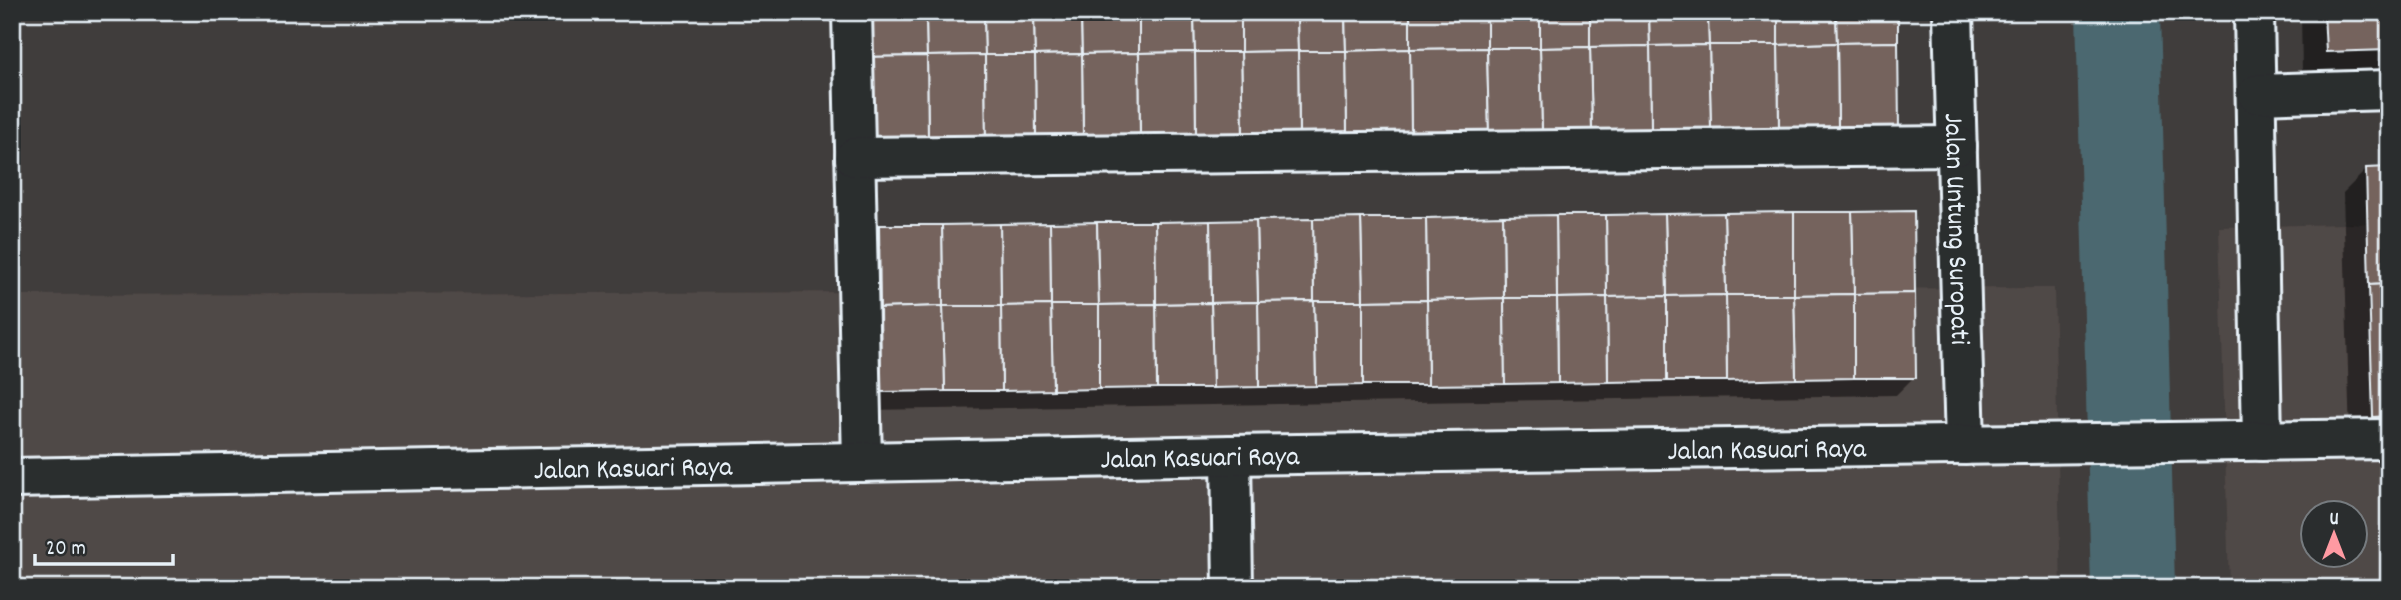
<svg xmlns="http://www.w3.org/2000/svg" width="2401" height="600" viewBox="0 0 2401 600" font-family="Dekko,sans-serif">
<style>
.built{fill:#504846;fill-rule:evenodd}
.shadow{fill:#0007}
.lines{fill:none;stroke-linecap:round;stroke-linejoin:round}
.river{stroke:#4b686f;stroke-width:84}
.building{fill:#74635d;stroke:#e8f1f8;stroke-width:2}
.street-casing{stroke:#e8f1f8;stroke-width:44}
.secondary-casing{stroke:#e8f1f8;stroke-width:44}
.street{stroke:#2a2d2e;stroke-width:38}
.secondary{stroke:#2a2d2e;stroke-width:38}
.labels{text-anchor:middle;stroke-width:6;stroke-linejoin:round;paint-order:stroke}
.street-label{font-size:28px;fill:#e8f1f8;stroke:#2a2d2e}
</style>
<rect width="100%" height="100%" fill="#403d3c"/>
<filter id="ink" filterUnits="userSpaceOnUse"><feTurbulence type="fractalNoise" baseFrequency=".0143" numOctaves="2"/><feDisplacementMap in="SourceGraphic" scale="14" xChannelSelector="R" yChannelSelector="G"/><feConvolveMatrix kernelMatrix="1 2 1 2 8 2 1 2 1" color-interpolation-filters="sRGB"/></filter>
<g filter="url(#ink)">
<g class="built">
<path d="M 2389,223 L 2389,588 L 2229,588 L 2219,227 ZM 2314,512 L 2356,512 L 2356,554 L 2314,554 Z"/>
<path d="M 2054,288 L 2061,588 L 12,588 L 12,295 Z"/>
</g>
<g class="shadow">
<path d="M 2301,12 L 2389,12 L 2389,72 L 2302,74 Z"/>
<path d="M 2367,169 L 2389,169 L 2389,439 L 2350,440 L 2343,193 Z"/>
<path d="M 879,227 L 1914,377 L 1896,395 L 863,410 L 861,245 Z"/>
</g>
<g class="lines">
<path class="river" d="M 2118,12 L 2133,588"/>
</g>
<g class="building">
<path d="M 863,12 L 926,12 L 927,56 L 863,57 Z"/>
<path d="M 926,12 L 984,12 L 985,55 L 927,56 Z"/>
<path d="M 984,12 L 1034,12 L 1035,55 L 985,55 Z"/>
<path d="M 1034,12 L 1081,12 L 1082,54 L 1035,55 Z"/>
<path d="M 1081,12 L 1139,12 L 1139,53 L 1082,54 Z"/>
<path d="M 1139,12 L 1194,12 L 1195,52 L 1139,53 Z"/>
<path d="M 1194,12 L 1241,12 L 1241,52 L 1195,52 Z"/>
<path d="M 1241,12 L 1297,12 L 1298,51 L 1241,52 Z"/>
<path d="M 1297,12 L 1345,12 L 1346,51 L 1298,51 Z"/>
<path d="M 1345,12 L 1410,12 L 1410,49 L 1346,51 Z"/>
<path d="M 1410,12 L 1487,12 L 1487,48 L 1410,49 Z"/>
<rect x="1487" y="12" width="53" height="36"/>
<path d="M 1540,12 L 1590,12 L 1590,47 L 1540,48 Z"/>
<path d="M 1590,12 L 1649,12 L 1650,46 L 1590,47 Z"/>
<path d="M 1649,12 L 1708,12 L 1709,45 L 1650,46 Z"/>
<path d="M 1708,12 L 1778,12 L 1778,45 L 1709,45 Z"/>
<path d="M 1778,12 L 1836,12 L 1837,43 L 1778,45 Z"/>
<path d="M 1836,12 L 1898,12 L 1898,42 L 1837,43 Z"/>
<path d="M 2324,12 L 2389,12 L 2389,50 L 2326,52 Z"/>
<path d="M 1898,42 L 1899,128 L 1838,128 L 1837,43 Z"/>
<path d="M 1837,43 L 1838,128 L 1779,129 L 1778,45 Z"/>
<path d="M 1709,45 L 1778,45 L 1779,129 L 1711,130 Z"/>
<path d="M 1709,45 L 1711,130 L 1651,131 L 1650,46 Z"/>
<path d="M 1650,46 L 1651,131 L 1592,132 L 1590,47 Z"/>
<path d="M 1590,47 L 1592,132 L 1542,132 L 1540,48 Z"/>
<path d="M 1487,48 L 1489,133 L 1411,135 L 1410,49 Z"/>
<path d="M 1487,48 L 1540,48 L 1542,132 L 1489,133 Z"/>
<path d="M 1410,49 L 1411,135 L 1347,135 L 1346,51 Z"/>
<path d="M 1298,51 L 1346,51 L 1347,135 L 1299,136 Z"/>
<path d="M 1298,51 L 1299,136 L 1243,137 L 1241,52 Z"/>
<path d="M 1195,52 L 1241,52 L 1243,137 L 1196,138 Z"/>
<path d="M 1195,52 L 1196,138 L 1140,138 L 1139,53 Z"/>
<path d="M 1139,53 L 1140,138 L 1083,139 L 1082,54 Z"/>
<path d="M 1082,54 L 1083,139 L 1036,140 L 1035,55 Z"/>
<path d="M 985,55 L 986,141 L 928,142 L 927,56 Z"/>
<path d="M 985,55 L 1035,55 L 1036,140 L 986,141 Z"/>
<path d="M 927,56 L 928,142 L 865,142 L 863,57 Z"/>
<path d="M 2389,167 L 2389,284 L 2369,285 L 2366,168 Z"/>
<path d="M 1914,211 L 1915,293 L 1854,294 L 1852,212 Z"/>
<path d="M 1794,212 L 1852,212 L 1854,294 L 1794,295 Z"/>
<path d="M 1794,212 L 1794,295 L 1726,295 L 1724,213 Z"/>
<path d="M 1724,213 L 1726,295 L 1667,296 L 1665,214 Z"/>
<path d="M 1665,214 L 1667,296 L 1607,297 L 1606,215 Z"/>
<path d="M 1556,215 L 1606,215 L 1607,297 L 1557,298 Z"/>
<path d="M 1556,215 L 1557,298 L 1504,298 L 1503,216 Z"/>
<path d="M 1503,216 L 1504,298 L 1427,300 L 1426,218 Z"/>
<path d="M 1361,218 L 1426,218 L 1427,300 L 1363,301 Z"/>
<path d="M 1361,218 L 1363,301 L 1314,301 L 1313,219 Z"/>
<path d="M 1313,219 L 1314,301 L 1258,302 L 1256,220 Z"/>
<path d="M 1256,220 L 1258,302 L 1211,303 L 1210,221 Z"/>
<path d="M 1210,221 L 1211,303 L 1156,304 L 1155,222 Z"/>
<path d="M 1097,222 L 1099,305 L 1051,305 L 1050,223 Z"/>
<path d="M 1097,222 L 1155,222 L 1156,304 L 1099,305 Z"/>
<path d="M 1050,223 L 1051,305 L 1001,306 L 1000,224 Z"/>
<path d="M 1000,224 L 1001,306 L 943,306 L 942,225 Z"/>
<path d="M 879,225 L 942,225 L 943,306 L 880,308 Z"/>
<path d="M 2389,284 L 2389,416 L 2373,417 L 2369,285 Z"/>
<path d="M 1915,293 L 1916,378 L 1854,378 L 1854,294 Z"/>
<path d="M 1854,294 L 1854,378 L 1796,379 L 1794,295 Z"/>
<path d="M 1726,295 L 1794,295 L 1796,379 L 1727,381 Z"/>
<path d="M 1726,295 L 1727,381 L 1667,381 L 1667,296 Z"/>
<path d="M 1667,296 L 1667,381 L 1608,382 L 1607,297 Z"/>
<path d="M 1607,297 L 1608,382 L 1558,383 L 1557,298 Z"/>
<path d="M 1504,298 L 1505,384 L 1428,385 L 1427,300 Z"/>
<path d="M 1504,298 L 1557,298 L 1558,383 L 1505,384 Z"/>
<path d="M 1427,300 L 1428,385 L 1363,385 L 1363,301 Z"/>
<path d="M 1314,301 L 1363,301 L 1363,385 L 1316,386 Z"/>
<path d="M 1314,301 L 1316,386 L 1259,387 L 1258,302 Z"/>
<path d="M 1258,302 L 1259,387 L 1213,388 L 1211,303 Z"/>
<path d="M 1211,303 L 1213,388 L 1157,388 L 1156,304 Z"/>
<path d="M 1156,304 L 1157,388 L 1099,389 L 1099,305 Z"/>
<path d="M 1051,305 L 1099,305 L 1099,389 L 1053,390 Z"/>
<path d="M 1051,305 L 1053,390 L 1002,391 L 1001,306 Z"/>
<path d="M 943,306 L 1001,306 L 1002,391 L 945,391 Z"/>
<path d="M 943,306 L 945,391 L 881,392 L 880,308 Z"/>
</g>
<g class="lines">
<defs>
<g id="street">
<path d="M 852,12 L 862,462"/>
<path id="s1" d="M 1953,12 L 1965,445"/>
<path d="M 2254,12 L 2262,441"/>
<path d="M 2257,94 L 2389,90"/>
<path d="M 855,157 L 1957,146"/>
</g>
<g id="secondary">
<path d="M 1231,455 L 1233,588"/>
<path id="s2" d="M 12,478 L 1231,455 L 2389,439"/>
</g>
</defs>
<use href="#street" class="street-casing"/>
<use href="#secondary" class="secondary-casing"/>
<use href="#street" class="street"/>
<use href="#secondary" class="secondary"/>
</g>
</g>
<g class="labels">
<g class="street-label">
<text dy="10" stroke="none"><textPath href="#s1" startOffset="217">Jalan Untung Suropati</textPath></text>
<text dy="10" stroke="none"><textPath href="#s2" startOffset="1755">Jalan Kasuari Raya</textPath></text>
<text dy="10" stroke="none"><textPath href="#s2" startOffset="1188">Jalan Kasuari Raya</textPath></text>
<text dy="10" stroke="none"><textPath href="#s2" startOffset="621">Jalan Kasuari Raya</textPath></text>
</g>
</g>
<rect width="2401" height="600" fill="none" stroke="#2a2d2e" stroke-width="42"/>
<rect x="21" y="21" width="2359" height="558" fill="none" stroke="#e8f1f8" stroke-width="2.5" filter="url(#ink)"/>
<g transform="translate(2334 534)"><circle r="33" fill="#2a2d2e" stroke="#767b7f" stroke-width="2"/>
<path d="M0-5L12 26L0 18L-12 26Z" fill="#ff9aa2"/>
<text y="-10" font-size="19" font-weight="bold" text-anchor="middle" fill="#e8f1f8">U</text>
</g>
<path d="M35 554v10h138v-10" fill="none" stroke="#e8f1f8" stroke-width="3.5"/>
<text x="46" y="554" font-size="21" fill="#e8f1f8" stroke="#2a2d2e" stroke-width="5" paint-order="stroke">20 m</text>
</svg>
